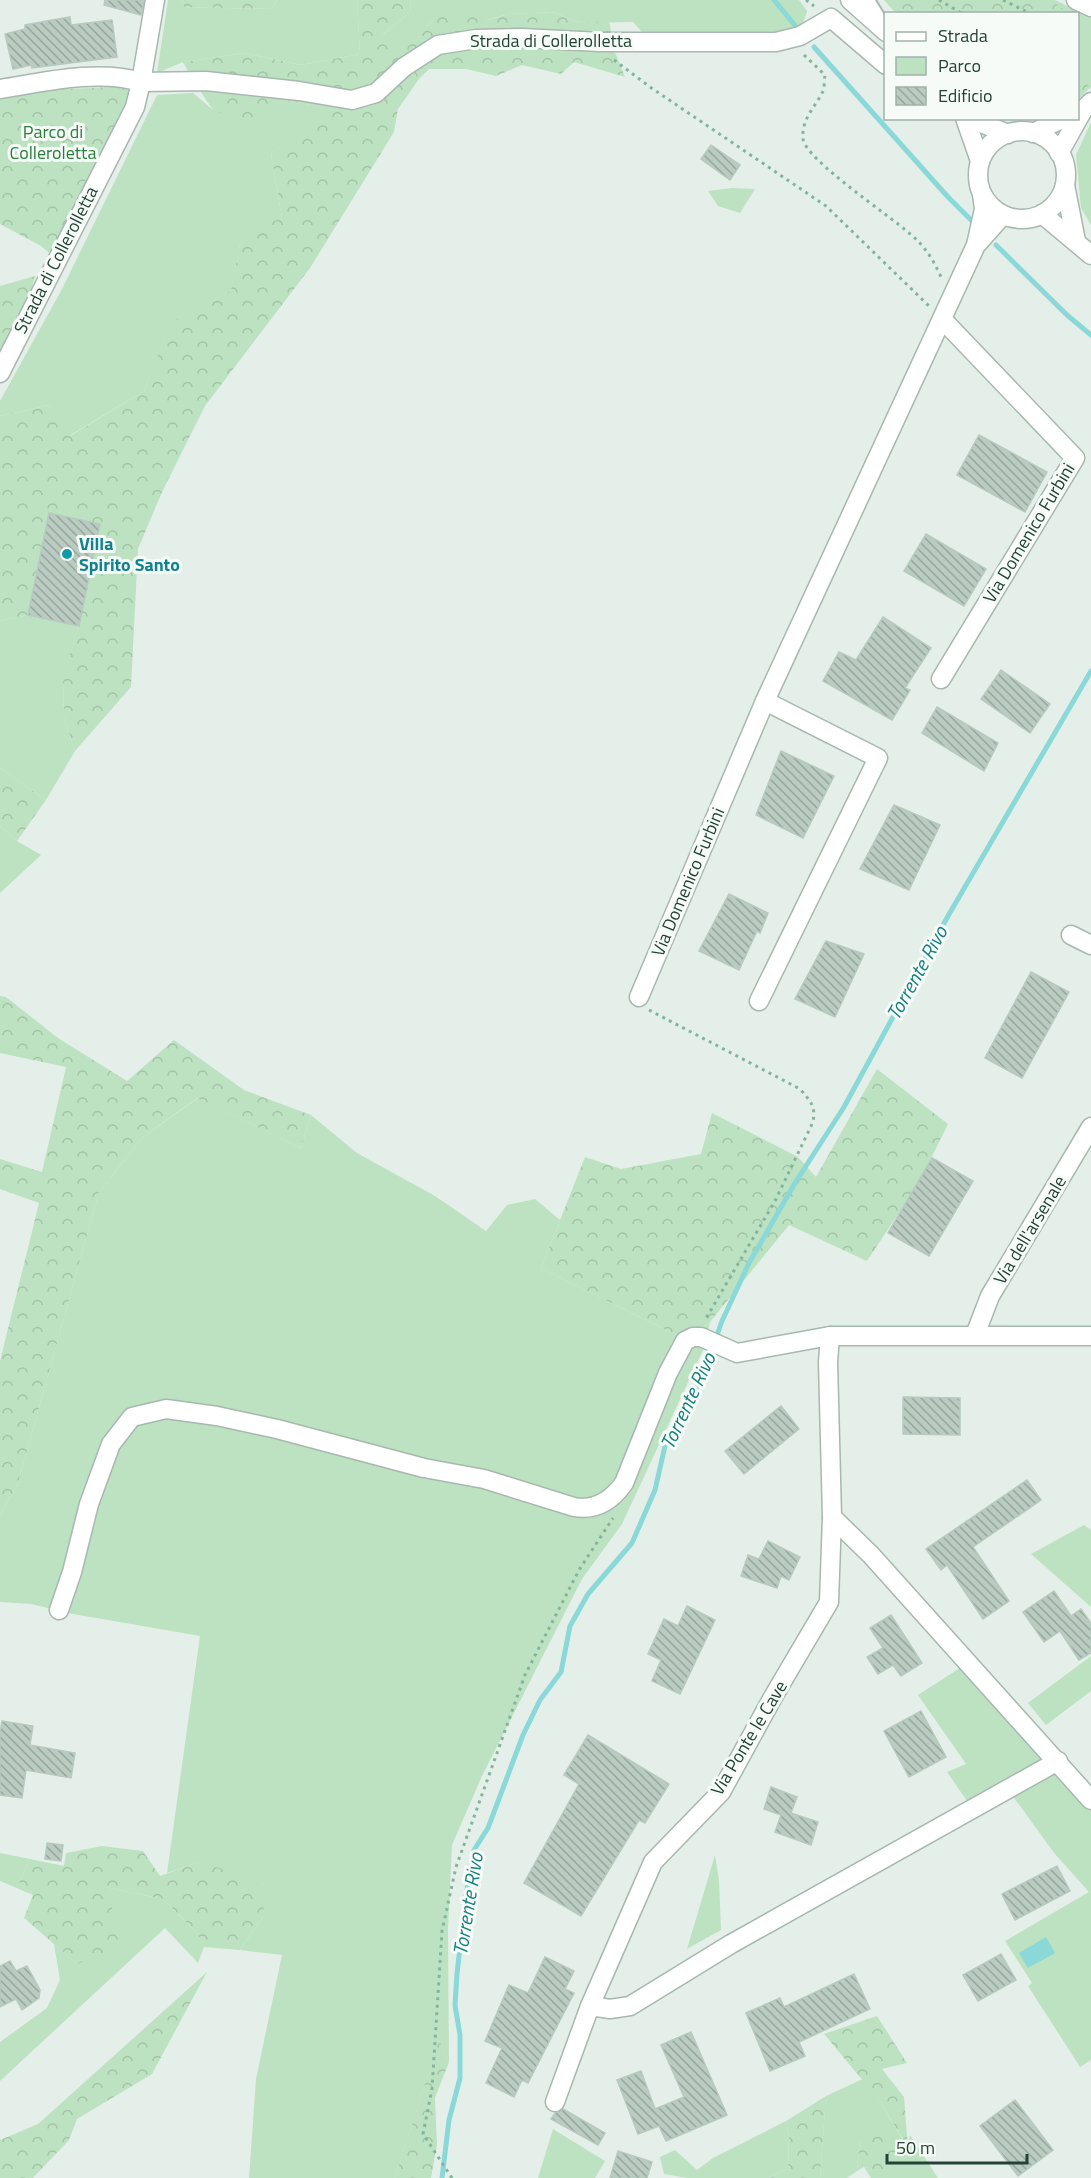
<svg xmlns="http://www.w3.org/2000/svg" width="1091" height="2178" viewBox="0 0 1091 2178" font-family="'Titillium Web',sans-serif">
<style>
.green{fill:#bde2c1}
.forest{fill:url(#forest-crowns)}
.water{fill:#8ad8d7}
.lines{fill:none;stroke-linecap:round;stroke-linejoin:round}
.stream{stroke:#8ad8d7;stroke-width:5}
.building{fill:url(#building-back-hatch);stroke:#b7cabf;stroke-width:1.5}
.service-casing{stroke:#a7b8af;stroke-width:14}
.minor-casing{stroke:#a7b8af;stroke-width:21}
.tertiary-casing{stroke:#a7b8af;stroke-width:21}
.path{stroke:#83b59d;stroke-width:3;stroke-dasharray:3 4.5;stroke-linecap:butt}
.service{stroke:#fff;stroke-width:10}
.minor{stroke:#fff;stroke-width:18}
.tertiary{stroke:#fff;stroke-width:18}
.culture-dot{fill:#0f9aa8;stroke:#f7fbf8;stroke-width:2}
.labels{text-anchor:middle;stroke-width:6;stroke-linejoin:round;paint-order:stroke}
.street-label{font-size:18px;fill:#224335;stroke:#f7fbf8}
.park-label{font-size:18px;fill:#297e3c;stroke:#f7fbf8}
.culture-label{font-size:18px;font-weight:bold;fill:#0d838f;stroke:#f7fbf8;text-anchor:start}
.water-label{font-size:20px;font-style:italic;fill:#167f7f;stroke:#f7fbf8}
</style>
<defs>
<pattern id="forest-crowns" width="20" height="18" patternUnits="userSpaceOnUse" patternTransform="scale(1.5)"><rect width="20" height="18" fill="#bde2c1"/><path d="M2 6a3 3 0 1 1 6 0M12 15a3 3 0 1 1 6 0" fill="none" stroke="#a2c3a6"/></pattern>
<pattern id="building-back-hatch" width="6" height="6" patternUnits="userSpaceOnUse" patternTransform="scale(1.5)"><rect width="6" height="6" fill="#bacbc1"/><path d="M-1 5l2 2M0 0l6 6M5-1l2 2" fill="none" stroke="#97a69e"/></pattern>
</defs>
<rect width="100%" height="100%" fill="#e5efe9"/>
<g class="green">
<path d="M 168,0 L 181,0 L 184,7 L 271,9 L 277,0 L 357,0 L 360,54 L 301,65 L 244,53 L 183,62 L 157,73 Z"/>
<path d="M 411,0 L 799,0 L 807,11 C 803,28 796,30 780,36 L 643,33 L 633,22 L 581,23 L 553,12 L 509,14 L 486,20 L 432,20 L 416,41 L 381,36 L 410,12 Z"/>
<path d="M 884,0 L 1055,0 L 1091,17 L 1091,87 L 1078,99 L 1078,14 L 896,13 Z"/>
<path d="M 193,93 L 213,110 L 276,98 L 326,108 L 271,154 L 282,218 L 242,234 L 231,290 L 170,324 L 144,391 L 69,436 L 50,405 L 0,416 L 0,401 L 62,289 L 157,95 Z"/>
<path d="M 1091,122 L 1091,225 L 1081,208 L 1076,155 Z"/>
<path d="M 732,188 L 755,189 L 740,213 L 718,206 L 708,191 Z"/>
<path d="M 28,615 L 79,626 L 63,677 L 64,718 L 75,751 L 46,800 L 0,768 L 0,621 Z"/>
<path d="M 0,826 L 17,841 L 41,855 L 0,893 Z"/>
<path d="M 198,1098 L 301,1148 L 311,1115 L 357,1153 L 435,1196 L 486,1231 L 507,1205 L 535,1199 L 560,1220 L 541,1268 L 684,1339 L 710,1322 L 704,1348 L 622,1524 L 582,1579 L 482,1776 L 452,1845 L 448,1930 L 449,2062 L 439,2041 L 395,2178 L 249,2178 L 256,2079 L 282,1955 L 240,1950 L 265,1914 L 199,1862 L 167,1873 L 200,1636 L 73,1614 L 31,1604 L 0,1602 L 0,1515 L 18,1483 L 99,1192 L 143,1137 Z"/>
<path d="M 1084,1525 L 1091,1530 L 1091,1607 L 1031,1554 Z"/>
<path d="M 1091,1656 L 1091,1691 L 1046,1725 L 1028,1703 Z"/>
<path d="M 963,1666 L 1042,1758 L 967,1801 L 947,1772 L 966,1764 L 918,1695 Z"/>
<path d="M 1058,1769 L 1091,1809 L 1091,2060 L 1080,2067 L 1028,1986 L 1032,1983 L 1005,1941 L 1089,1892 L 1055,1854 L 1012,1795 Z"/>
<path d="M 0,1853 L 30,1859 L 19,1882 L 33,1895 L 0,1881 Z"/>
<path d="M 715,1855 L 719,1880 L 721,1930 L 687,1949 Z"/>
<path d="M 105,1887 L 163,1899 L 196,1932 L 204,1947 L 198,1963 L 165,1928 L 0,2081 L 0,2042 L 47,2008 L 60,1980 L 54,1944 L 77,1964 Z"/>
<path d="M 863,2079 L 879,2100 L 907,2147 L 910,2135 L 938,2178 L 871,2178 L 864,2167 L 900,2173 L 860,2139 L 857,2171 L 847,2178 L 820,2178 L 826,2096 Z"/>
<path d="M 786,2121 L 789,2136 L 788,2169 L 768,2178 L 687,2178 L 664,2174 L 660,2157 L 675,2150 L 697,2170 L 713,2158 Z"/>
<path d="M 553,2129 L 605,2161 L 595,2178 L 538,2178 Z"/>
</g>
<g class="forest">
<path d="M 181,0 L 277,0 L 271,9 L 184,7 Z"/>
<path d="M 357,0 L 411,0 L 410,12 L 382,35 L 416,41 L 432,20 L 473,5 L 487,20 L 509,14 L 553,12 L 581,23 L 609,21 L 615,52 L 625,77 L 574,62 L 561,74 L 522,65 L 496,76 L 466,69 L 429,69 L 419,79 L 398,109 L 394,132 L 310,268 L 205,406 L 162,492 L 138,549 L 131,687 L 75,751 L 64,718 L 63,676 L 79,626 L 100,524 L 49,514 L 28,615 L 0,621 L 0,416 L 50,405 L 70,436 L 144,391 L 170,323 L 231,290 L 242,233 L 282,218 L 271,154 L 325,108 L 276,98 L 255,127 L 213,110 L 192,79 L 183,62 L 244,53 L 301,65 L 360,54 Z"/>
<path d="M 884,0 L 1046,0 L 1055,3 L 1068,13 L 896,13 Z"/>
<path d="M 1089,68 L 1091,83 L 1078,95 L 1078,78 Z"/>
<path d="M 133,86 L 132,103 L 52,255 L 41,246 L 0,224 L 0,99 L 46,90 Z"/>
<path d="M 35,276 L 25,311 L 0,353 L 0,286 Z"/>
<path d="M 0,768 L 46,800 L 17,841 L 0,826 Z"/>
<path d="M 0,996 L 6,997 L 58,1038 L 127,1081 L 174,1040 L 244,1090 L 311,1115 L 301,1148 L 197,1098 L 143,1137 L 99,1192 L 18,1483 L 0,1515 L 0,1361 L 39,1203 L 0,1189 L 0,1159 L 42,1172 L 66,1067 L 0,1053 Z"/>
<path d="M 877,1069 L 948,1124 L 920,1181 L 867,1261 L 789,1225 L 710,1322 L 684,1339 L 541,1268 L 585,1157 L 621,1169 L 701,1154 L 712,1113 L 798,1157 L 816,1177 Z"/>
<path d="M 102,1846 L 143,1851 L 160,1876 L 199,1862 L 256,1879 L 265,1914 L 240,1950 L 204,1947 L 196,1932 L 163,1899 L 105,1887 L 124,1945 L 77,1964 L 24,1918 L 33,1895 L 19,1882 L 30,1859 L 64,1866 L 66,1853 Z"/>
<path d="M 207,1972 L 152,2074 L 77,2119 L 69,2140 L 33,2178 L 0,2178 L 0,2140 L 38,2124 Z"/>
<path d="M 877,2016 L 907,2063 L 882,2069 L 904,2097 L 908,2148 L 879,2100 L 824,2034 Z"/>
<path d="M 439,2040 L 449,2062 L 435,2098 L 437,2145 L 431,2178 L 395,2178 Z"/>
<path d="M 826,2096 L 820,2178 L 768,2178 L 788,2169 L 789,2136 L 786,2121 Z"/>
<path d="M 872,2127 L 899,2136 L 901,2174 L 864,2167 L 857,2171 L 860,2139 Z"/>
</g>
<path class="water" d="M 1046,1937 L 1055,1953 L 1028,1968 L 1019,1953 Z"/>
<g class="lines">
<g class="stream">
<path d="M 774,0 L 798,29"/>
<path d="M 814,47 L 948,197 L 973,222"/>
<path d="M 996,245 L 1067,315 L 1091,335"/>
<path d="M 442,2178 L 449,2120 L 460,2078 L 460,2035 L 455,2005 L 457,1974 L 465,1901 L 474,1850 L 488,1828 L 523,1735 L 540,1700 L 561,1672 L 570,1626 L 588,1594 L 632,1543 L 655,1490 L 665,1446 L 691,1400 L 707,1363 L 722,1321 L 749,1263 L 795,1183 L 844,1107 L 948,916 L 1091,671"/>
</g>
</g>
<g class="building">
<path d="M 105,0 L 144,0 L 141,15 L 104,5 Z"/>
<path d="M 70,17 L 71,25 L 112,20 L 117,57 L 32,68 L 31,65 L 13,69 L 5,34 L 25,29 L 25,25 Z"/>
<path d="M 711,145 L 740,165 L 730,180 L 701,159 Z"/>
<path d="M 979,435 L 1047,472 L 1025,512 L 957,475 Z"/>
<path d="M 49,513 L 100,524 L 79,626 L 28,615 Z"/>
<path d="M 926,534 L 986,569 L 964,606 L 904,571 Z"/>
<path d="M 883,617 L 931,648 L 905,688 L 910,690 L 892,720 L 823,681 L 839,652 L 856,660 Z"/>
<path d="M 1001,670 L 1050,704 L 1030,733 L 981,699 Z"/>
<path d="M 937,707 L 998,743 L 984,771 L 922,733 Z"/>
<path d="M 781,751 L 834,776 L 803,838 L 756,815 Z"/>
<path d="M 894,805 L 940,825 L 909,890 L 860,869 Z"/>
<path d="M 729,894 L 768,913 L 760,933 L 757,931 L 739,970 L 699,951 Z"/>
<path d="M 826,941 L 864,954 L 835,1017 L 795,999 Z"/>
<path d="M 1031,972 L 1069,992 L 1022,1078 L 985,1058 Z"/>
<path d="M 932,1158 L 973,1181 L 929,1256 L 888,1233 Z"/>
<path d="M 903,1397 L 960,1398 L 960,1435 L 903,1434 Z"/>
<path d="M 781,1406 L 799,1429 L 744,1474 L 725,1451 Z"/>
<path d="M 1027,1480 L 1041,1500 L 973,1547 L 1009,1601 L 983,1619 L 947,1565 L 941,1570 L 926,1549 Z"/>
<path d="M 768,1541 L 800,1557 L 789,1580 L 781,1576 L 777,1588 L 741,1576 L 748,1555 L 759,1559 Z"/>
<path d="M 1054,1591 L 1071,1616 L 1081,1609 L 1091,1623 L 1091,1653 L 1079,1660 L 1060,1631 L 1044,1642 L 1023,1612 Z"/>
<path d="M 687,1606 L 715,1620 L 680,1694 L 652,1681 L 661,1660 L 648,1654 L 664,1619 L 678,1626 Z"/>
<path d="M 891,1615 L 922,1663 L 901,1676 L 893,1665 L 878,1674 L 867,1657 L 883,1648 L 870,1628 Z"/>
<path d="M 921,1711 L 946,1757 L 909,1777 L 884,1731 Z"/>
<path d="M 2,1721 L 33,1726 L 30,1745 L 75,1753 L 71,1778 L 26,1770 L 22,1798 L 0,1795 L 0,1733 Z"/>
<path d="M 588,1735 L 669,1784 L 645,1823 L 639,1820 L 581,1916 L 524,1883 L 579,1784 L 564,1775 Z"/>
<path d="M 771,1787 L 797,1797 L 791,1813 L 818,1822 L 811,1845 L 775,1832 L 781,1815 L 764,1809 Z"/>
<path d="M 47,1843 L 63,1845 L 61,1861 L 45,1859 Z"/>
<path d="M 1057,1866 L 1070,1891 L 1015,1920 L 1002,1894 Z"/>
<path d="M 1001,1954 L 1016,1980 L 978,2001 L 963,1975 Z"/>
<path d="M 545,1957 L 574,1971 L 565,1989 L 574,1993 L 528,2083 L 522,2080 L 514,2097 L 486,2083 L 502,2048 L 485,2041 L 509,1985 L 528,1993 Z"/>
<path d="M 10,1961 L 16,1971 L 27,1966 L 40,1990 L 39,1998 L 22,2010 L 16,1999 L 0,2007 L 0,1966 Z"/>
<path d="M 854,1974 L 870,2009 L 799,2042 L 805,2056 L 770,2071 L 746,2013 L 780,1998 L 784,2007 Z"/>
<path d="M 691,2032 L 727,2115 L 666,2141 L 659,2126 L 638,2134 L 617,2080 L 641,2071 L 655,2109 L 684,2097 L 661,2045 Z"/>
<path d="M 1015,2100 L 1053,2150 L 1018,2176 L 980,2126 Z"/>
<path d="M 563,2109 L 605,2133 L 598,2145 L 551,2119 L 555,2113 Z"/>
<path d="M 618,2151 L 652,2162 L 647,2178 L 610,2178 Z"/>
</g>
<g class="lines">
<defs>
<path id="service" d="M 869,0 L 882,21"/>
<g id="minor">
<path d="M 155,0 L 141,82 L 206,81 L 299,91 L 352,100 L 376,93 L 404,67 L 438,45 L 476,39 L 522,38 L 600,42 L 776,42 L 800,36 L 831,18 L 886,65"/>
<path d="M 1076,0 L 1091,7"/>
<path d="M 0,89 C 44,82 98,69 141,82 L 135,107 L 0,373"/>
<path d="M 1033,133 L 1064,118"/>
<path d="M 1059,153 L 1083,110 L 1091,102"/>
<path d="M 978,243 L 1003,215"/>
<path d="M 941,679 L 1075,458 L 943,320"/>
<path d="M 1071,935 L 1091,945"/>
<path d="M 639,997 L 765,701 L 976,245 L 984,209 L 982,194"/>
<path d="M 759,1001 L 878,758 L 765,701"/>
<path d="M 975,1335 L 990,1296 L 1091,1127"/>
<path d="M 832,1517 L 871,1555 L 1091,1800"/>
<path d="M 59,1610 L 72,1572 L 89,1504 L 111,1444 L 132,1417 L 166,1409 L 217,1416 L 277,1429 L 424,1468 L 484,1479 L 574,1507 C 596,1511 612,1500 624,1483 L 668,1373 L 685,1341 L 693,1337 L 701,1337 L 737,1353 L 830,1336"/>
<path d="M 590,2006 L 610,2009 L 630,2006 L 731,1944 L 1058,1761"/>
<path d="M 555,2102 L 590,2006 L 653,1862 L 721,1792 L 773,1697 L 829,1602 L 832,1517 L 828,1362 L 830,1336 L 1091,1336"/>
</g>
<g id="tertiary">
<path d="M 850,0 L 886,32"/>
<path d="M 965,118 L 980,161"/>
<path d="M 969,118 L 1008,134"/>
<circle cx="1022" cy="175" r="44"/>
<path d="M 1065,185 L 1076,241"/>
<path d="M 1042,214 L 1091,255"/>
</g>
</defs>
<use href="#service" class="service-casing"/>
<use href="#minor" class="minor-casing"/>
<use href="#tertiary" class="tertiary-casing"/>
<g class="path">
<path d="M 806,0 L 814,6"/>
<path d="M 939,0 L 963,14"/>
<path d="M 1003,0 L 1031,14"/>
<path d="M 804,55 L 825,75 C 824,80 825,88 822,93 C 815,107 801,120 803,139 C 806,160 889,215 909,233 C 924,245 933,259 941,277"/>
<path d="M 614,60 L 650,87 L 826,206 L 929,306"/>
<path d="M 649,1010 L 800,1089 C 810,1101 816,1105 813,1122 L 775,1201 L 705,1320"/>
<path d="M 452,2178 L 423,2134 L 432,2089 L 442,1931 L 456,1867 L 525,1675 L 579,1570 L 613,1518"/>
</g>
<use href="#service" class="service"/>
<use href="#minor" class="minor"/>
<use href="#tertiary" class="tertiary"/>
</g>
<circle class="culture-dot" cx="67" cy="554" r="6"/>
<g class="labels">
<g class="street-label">
<text x="551" y="47">Strada di Collerolletta</text>
<text transform="translate(56 260) rotate(-63)" y="6">Strada di Collerolletta</text>
<text transform="translate(1029 533) rotate(-59)" y="6">Via Domenico Furbini</text>
<text transform="translate(688 882) rotate(-67)" y="6">Via Domenico Furbini</text>
<text transform="translate(1030 1230) rotate(-59)" y="6">Via dell'arsenale</text>
<text transform="translate(749 1738) rotate(-59)" y="6">Via Ponte le Cave</text>
</g>
<g class="park-label">
<text x="53" y="138">Parco di<tspan x="53" dy="21">Colleroletta</tspan></text>
</g>
<g class="culture-label">
<text x="79" y="550">Villa<tspan x="79" dy="21">Spirito Santo</tspan></text>
</g>
<g class="water-label">
<text transform="translate(917 973) rotate(-61)" y="7">Torrente Rivo</text>
<text transform="translate(688 1401) rotate(-65)" y="7">Torrente Rivo</text>
<text transform="translate(468 1904) rotate(-81)" y="7">Torrente Rivo</text>
</g>
</g>
<rect x="884" y="12" width="195" height="108" fill="#f7fbf8" stroke="#a2b1aa" stroke-width="1.5"/>
<rect x="896" y="32" width="30" height="9" fill="#ffffff" stroke="#a2b1aa" stroke-width="1.5"/>
<text x="938" y="42" font-size="18" fill="#224335">Strada</text>
<rect x="896" y="57" width="30" height="18" fill="#bde2c1" stroke="#a2b1aa" stroke-width="1.5"/>
<text x="938" y="72" font-size="18" fill="#224335">Parco</text>
<rect x="896" y="87" width="30" height="18" fill="url(#building-back-hatch)" stroke="#a2b1aa" stroke-width="1.5"/>
<text x="938" y="102" font-size="18" fill="#224335">Edificio</text>
<path d="M887 2154v9h140v-9" fill="none" stroke="#224335" stroke-width="3"/>
<text x="896" y="2154" font-size="18" fill="#224335" stroke="#f7fbf8" stroke-width="4.5" paint-order="stroke">50 m</text>
</svg>
